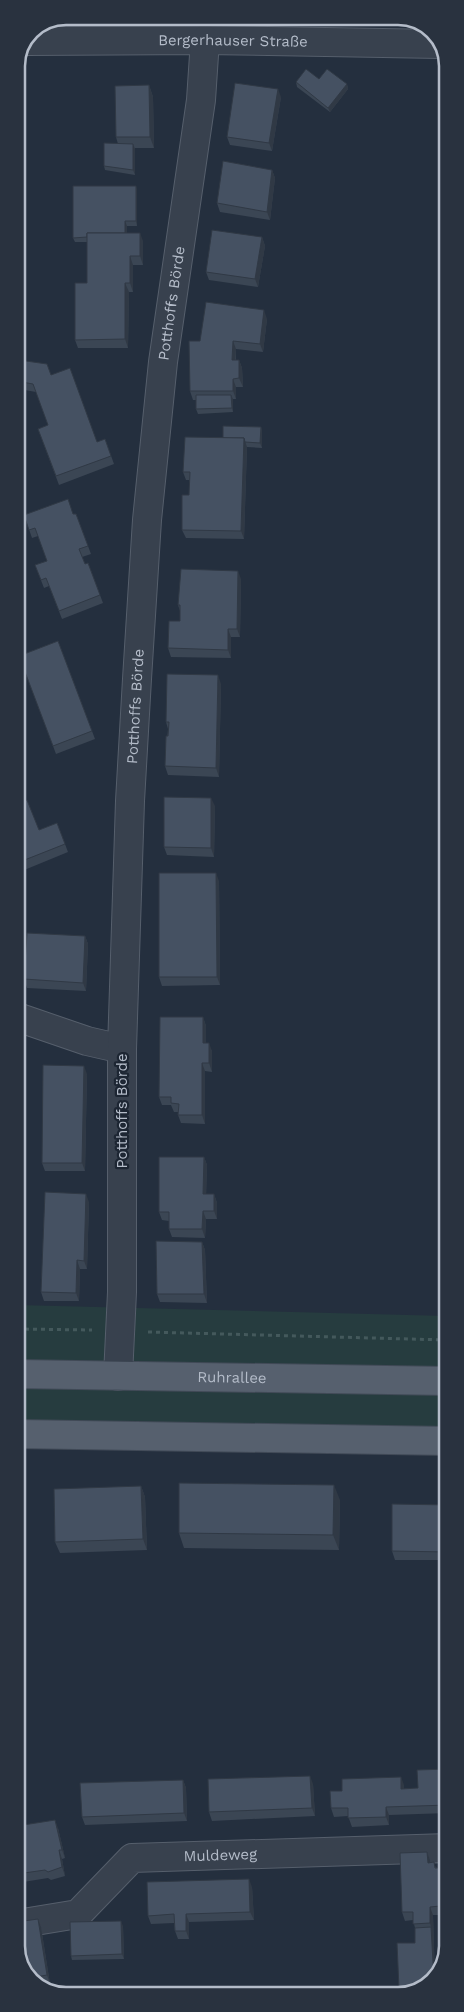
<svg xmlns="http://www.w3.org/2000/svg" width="464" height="2012" viewBox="0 0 464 2012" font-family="'Work Sans',sans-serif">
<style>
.green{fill:#263c3f}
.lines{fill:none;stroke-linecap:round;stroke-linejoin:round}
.minor-casing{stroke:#565f6c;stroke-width:30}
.primary-casing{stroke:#414a57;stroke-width:30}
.path{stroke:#44595c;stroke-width:3;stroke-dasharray:4 4;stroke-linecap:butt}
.minor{stroke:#38414e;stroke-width:28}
.primary{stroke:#56606e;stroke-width:28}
.wall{fill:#3b4654}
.shaded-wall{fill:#303945}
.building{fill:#455162;stroke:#303945}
.labels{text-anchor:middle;stroke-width:4.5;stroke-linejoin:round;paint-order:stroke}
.street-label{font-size:15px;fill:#b4bcc9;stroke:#1d2633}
.rim{fill:none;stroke:#b4bcc9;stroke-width:2.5}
</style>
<rect width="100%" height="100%" fill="#242f3e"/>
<path class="green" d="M 17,1305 L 447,1316 L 448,1439 L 17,1432 Z"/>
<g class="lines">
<defs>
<g id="minor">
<path id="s1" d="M 27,41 L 205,40 L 440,44"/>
<path d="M 17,1017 L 87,1041 L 122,1049"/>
<path id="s2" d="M 118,1376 L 122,1292 L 122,1049 L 130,801 L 137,679 L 147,520 L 163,362 L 201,100 L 205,40"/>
<path id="s3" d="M 17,1924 L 78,1914 L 132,1858 L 448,1848"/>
</g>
<g id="primary">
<path id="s4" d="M 17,1374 L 447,1381"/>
<path d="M 17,1434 L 448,1441"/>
</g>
</defs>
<use href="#minor" class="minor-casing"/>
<use href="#primary" class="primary-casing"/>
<g class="path">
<path d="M 17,1329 L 92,1330"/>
<path d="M 148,1332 L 447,1340"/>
</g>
<use href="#minor" class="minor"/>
<use href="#primary" class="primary"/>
</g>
<g class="wall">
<path d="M 319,79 L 347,84 L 348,89 L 330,112 L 297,87 L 296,82 Z"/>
<path d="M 149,85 L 153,97 L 154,148 L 135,148 L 135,175 L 105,170 L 104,166 L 118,144 L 116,137 Z"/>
<path d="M 281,97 L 272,151 L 230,145 L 227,137 Z"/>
<path d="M 272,170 L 275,178 L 270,220 L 220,212 L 217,203 Z"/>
<path d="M 136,186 L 137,191 L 137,226 L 127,226 L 127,233 L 143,241 L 143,265 L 133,265 L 133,292 L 129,292 L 128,348 L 78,348 L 75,340 L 87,283 L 87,242 L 75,242 L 73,238 Z"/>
<path d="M 262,237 L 265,246 L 258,287 L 209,280 L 206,272 Z"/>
<path d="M 267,319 L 263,352 L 236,349 L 236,360 L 239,360 L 242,368 L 243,387 L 236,387 L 236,399 L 233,399 L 233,412 L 198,414 L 196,409 L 196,400 L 193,400 L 190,391 L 200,341 Z"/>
<path d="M 51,375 L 97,442 L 105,439 L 114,464 L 59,485 L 38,429 L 48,425 L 36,392 L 19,389 L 16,382 L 16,379 Z"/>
<path d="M 261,427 L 262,432 L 262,448 L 247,447 L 244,539 L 186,538 L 182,530 L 189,495 L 189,480 L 186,480 L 183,472 L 223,438 Z"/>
<path d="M 73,514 L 76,514 L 91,554 L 82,557 L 85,564 L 88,563 L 103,603 L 62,619 L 49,586 L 44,588 L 35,565 L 47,561 L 38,536 L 32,538 L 24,515 Z"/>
<path d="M 241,579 L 240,637 L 231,637 L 231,658 L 171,657 L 168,648 L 180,621 L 180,611 L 178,605 Z"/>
<path d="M 58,641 L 95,739 L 56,754 L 19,656 Z"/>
<path d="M 221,684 L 219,777 L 168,775 L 165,766 L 168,729 L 166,722 Z"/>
<path d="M 17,805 L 39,830 L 57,823 L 68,852 L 17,873 Z"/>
<path d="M 215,806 L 214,857 L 167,855 L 164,847 Z"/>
<path d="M 219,881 L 220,985 L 162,986 L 159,977 Z"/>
<path d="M 85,936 L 88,944 L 86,991 L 27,988 L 24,979 Z"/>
<path d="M 203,1017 L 206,1026 L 206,1043 L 212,1051 L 212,1072 L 205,1071 L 205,1124 L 181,1123 L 178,1115 L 178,1112 L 174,1112 L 171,1105 L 162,1105 L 159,1097 Z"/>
<path d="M 87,1074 L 85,1171 L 45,1171 L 42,1163 Z"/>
<path d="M 204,1157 L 207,1165 L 206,1194 L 214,1194 L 217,1203 L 217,1219 L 206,1219 L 205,1238 L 172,1237 L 169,1229 L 169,1221 L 162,1220 L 159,1212 Z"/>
<path d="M 89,1202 L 87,1269 L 80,1269 L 79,1301 L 44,1301 L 41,1292 Z"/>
<path d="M 202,1242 L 205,1250 L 207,1303 L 160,1302 L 157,1294 Z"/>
<path d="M 17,1480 L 22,1493 L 21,1544 L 17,1544 Z"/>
<path d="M 141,1486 L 145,1497 L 147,1550 L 60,1553 L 55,1542 Z"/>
<path d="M 340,1500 L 339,1550 L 184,1548 L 179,1533 Z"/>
<path d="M 448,1505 L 448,1560 L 395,1560 L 392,1551 Z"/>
<path d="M 448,1769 L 448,1813 L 389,1815 L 389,1825 L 352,1827 L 348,1816 L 334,1817 L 331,1808 L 342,1791 L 404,1785 L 404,1789 L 418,1788 Z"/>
<path d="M 183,1780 L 186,1788 L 187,1821 L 85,1825 L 82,1817 Z"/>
<path d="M 313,1784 L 315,1816 L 212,1821 L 209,1812 Z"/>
<path d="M 17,1826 L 58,1828 L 65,1858 L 62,1859 L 65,1876 L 51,1880 L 48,1878 L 17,1883 Z"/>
<path d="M 427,1852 L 431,1863 L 437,1868 L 442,1877 L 443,1915 L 433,1915 L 435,1979 L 407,1995 L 407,1993 L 400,1993 L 399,1989 L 415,1943 L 415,1928 L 413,1920 L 405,1921 L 402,1912 Z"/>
<path d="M 252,1887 L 254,1920 L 189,1922 L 189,1939 L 178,1939 L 175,1931 L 174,1923 L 151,1924 L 148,1916 Z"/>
<path d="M 38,1919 L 41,1927 L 50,1984 L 38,1986 L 33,1983 L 17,1955 Z"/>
<path d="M 123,1926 L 124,1959 L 72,1960 L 71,1956 Z"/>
</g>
<g class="shaded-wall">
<path d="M 347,84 L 348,89 L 330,112 L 328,108 Z"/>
<path d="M 149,85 L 153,97 L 154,148 L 150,137 Z"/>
<path d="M 278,89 L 281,97 L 272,151 L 269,143 Z"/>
<path d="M 133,144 L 135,149 L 135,175 L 133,170 Z"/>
<path d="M 272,170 L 275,178 L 270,220 L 267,212 Z"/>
<path d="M 136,186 L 137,191 L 137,226 L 136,221 Z"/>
<path d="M 125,221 L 127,226 L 127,242 L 125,237 Z"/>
<path d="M 140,233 L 143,241 L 143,265 L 140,256 Z"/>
<path d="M 262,237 L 265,246 L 258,287 L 255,279 Z"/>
<path d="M 130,256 L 133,265 L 133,292 L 130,283 Z"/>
<path d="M 125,283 L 129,292 L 128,348 L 125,339 Z"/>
<path d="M 264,310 L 267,319 L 263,352 L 260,344 Z"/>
<path d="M 233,341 L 236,349 L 235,368 L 232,360 Z"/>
<path d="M 239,360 L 242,368 L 243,387 L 239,378 Z"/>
<path d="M 233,379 L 236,387 L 236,399 L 233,391 Z"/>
<path d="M 231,395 L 233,399 L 233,412 L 232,408 Z"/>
<path d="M 261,427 L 262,432 L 262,448 L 260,443 Z"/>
<path d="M 244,438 L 247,447 L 244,539 L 241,531 Z"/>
<path d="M 238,571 L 241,579 L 240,637 L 237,629 Z"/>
<path d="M 228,629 L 231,637 L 231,658 L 228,650 Z"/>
<path d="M 218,675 L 221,684 L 219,777 L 216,768 Z"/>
<path d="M 211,798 L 215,806 L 214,857 L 211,848 Z"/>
<path d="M 216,873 L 219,881 L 220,985 L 217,977 Z"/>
<path d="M 85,936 L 88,944 L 86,991 L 83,983 Z"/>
<path d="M 203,1017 L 206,1026 L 206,1051 L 203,1043 Z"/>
<path d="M 209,1043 L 212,1051 L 212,1072 L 209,1063 Z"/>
<path d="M 202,1063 L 205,1071 L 205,1124 L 202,1115 Z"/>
<path d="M 84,1066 L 87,1074 L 85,1171 L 82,1163 Z"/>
<path d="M 204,1157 L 207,1165 L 206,1203 L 203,1194 Z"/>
<path d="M 86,1194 L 89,1202 L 87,1269 L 84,1261 Z"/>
<path d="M 214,1194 L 217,1203 L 217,1219 L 214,1211 Z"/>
<path d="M 203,1211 L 206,1219 L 205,1238 L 202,1229 Z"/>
<path d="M 202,1242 L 205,1250 L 207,1303 L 204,1294 Z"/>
<path d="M 77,1260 L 80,1269 L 79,1301 L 76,1293 Z"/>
<path d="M 17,1480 L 22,1493 L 21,1544 L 17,1534 Z"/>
<path d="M 334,1485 L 340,1500 L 339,1550 L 333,1535 Z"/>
<path d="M 141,1486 L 145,1497 L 147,1550 L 143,1539 Z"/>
<path d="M 310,1776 L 313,1784 L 315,1816 L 312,1808 Z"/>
<path d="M 401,1777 L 404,1785 L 404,1798 L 401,1789 Z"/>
<path d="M 183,1780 L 186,1788 L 187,1821 L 184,1813 Z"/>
<path d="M 386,1807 L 389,1815 L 389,1825 L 386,1817 Z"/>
<path d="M 55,1820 L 58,1828 L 65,1858 L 62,1850 Z"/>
<path d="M 59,1850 L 62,1859 L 65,1876 L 62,1867 Z"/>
<path d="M 427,1852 L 430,1860 L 431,1871 L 428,1863 Z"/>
<path d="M 439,1868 L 442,1877 L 443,1915 L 440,1906 Z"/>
<path d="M 249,1879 L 252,1887 L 254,1920 L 250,1912 Z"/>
<path d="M 430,1907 L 433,1915 L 435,1979 L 434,1980 L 431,1927 L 430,1923 Z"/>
<path d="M 186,1914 L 189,1922 L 189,1939 L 186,1931 Z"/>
<path d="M 38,1919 L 41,1927 L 50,1984 L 47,1975 Z"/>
<path d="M 121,1921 L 123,1926 L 124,1959 L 122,1954 Z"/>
</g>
<g class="building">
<path d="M 306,69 L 319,79 L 327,69 L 347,84 L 328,108 L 296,82 Z"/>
<path d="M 235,83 L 278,89 L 269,143 L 227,137 Z"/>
<path d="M 149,85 L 150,137 L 116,137 L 115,86 Z"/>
<path d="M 104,143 L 133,144 L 133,170 L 104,166 Z"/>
<path d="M 223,161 L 272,170 L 267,212 L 217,203 Z"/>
<path d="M 73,186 L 136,186 L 136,221 L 125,221 L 125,233 L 87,233 L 87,237 L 73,238 Z"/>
<path d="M 212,230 L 262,237 L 255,279 L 206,272 Z"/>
<path d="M 87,233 L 140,233 L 140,256 L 130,256 L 130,283 L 125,283 L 125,339 L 75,340 L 75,283 L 87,283 Z"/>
<path d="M 206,302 L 264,310 L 260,344 L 233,341 L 232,360 L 239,360 L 239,378 L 233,379 L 233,391 L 190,391 L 189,341 L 200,341 Z"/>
<path d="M 19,360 L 47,364 L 51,375 L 70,368 L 97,442 L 105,439 L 111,456 L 56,476 L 38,429 L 48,425 L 33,384 L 16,381 Z"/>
<path d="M 196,395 L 231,395 L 232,408 L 196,409 Z"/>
<path d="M 223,426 L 261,427 L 260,443 L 245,442 L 244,438 L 223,438 Z"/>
<path d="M 185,437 L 244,438 L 241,531 L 182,530 L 182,495 L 189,495 L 190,472 L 183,472 Z"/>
<path d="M 68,499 L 73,514 L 76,514 L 88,546 L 79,549 L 85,564 L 88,563 L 100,595 L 59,611 L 46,578 L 41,580 L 35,565 L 47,561 L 35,528 L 29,530 L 24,515 Z"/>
<path d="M 181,569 L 238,571 L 237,629 L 228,629 L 228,650 L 168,648 L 169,621 L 180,621 L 180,605 L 178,605 Z"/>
<path d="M 58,641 L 92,731 L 53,746 L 19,656 Z"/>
<path d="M 167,674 L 218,675 L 216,768 L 165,766 L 166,736 L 168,736 L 169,722 L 166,722 Z"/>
<path d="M 164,797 L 211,798 L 211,848 L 164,847 Z"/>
<path d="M 27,800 L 39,830 L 57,823 L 65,844 L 17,863 L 17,805 Z"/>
<path d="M 159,873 L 216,873 L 217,977 L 159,977 Z"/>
<path d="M 27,933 L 85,936 L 83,983 L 24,979 Z"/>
<path d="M 160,1017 L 203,1017 L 203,1043 L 209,1043 L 209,1063 L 202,1063 L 202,1115 L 178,1115 L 179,1104 L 171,1103 L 171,1097 L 159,1097 Z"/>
<path d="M 43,1065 L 84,1066 L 82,1163 L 42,1163 Z"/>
<path d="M 159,1157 L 204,1157 L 203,1194 L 214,1194 L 214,1211 L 203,1211 L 202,1229 L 169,1229 L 169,1212 L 159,1212 Z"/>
<path d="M 45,1192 L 86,1194 L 84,1261 L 77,1260 L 76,1293 L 41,1292 Z"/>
<path d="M 156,1241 L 202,1242 L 204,1294 L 157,1294 Z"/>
<path d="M 179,1483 L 334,1485 L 333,1535 L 179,1533 Z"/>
<path d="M 141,1486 L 143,1539 L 55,1542 L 54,1489 Z"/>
<path d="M 392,1504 L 448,1505 L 448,1552 L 392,1551 Z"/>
<path d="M 448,1769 L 448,1805 L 386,1807 L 386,1817 L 348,1818 L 348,1808 L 331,1808 L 330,1791 L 342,1791 L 342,1779 L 401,1777 L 401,1789 L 418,1788 L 417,1770 Z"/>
<path d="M 310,1776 L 312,1808 L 209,1812 L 208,1779 Z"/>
<path d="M 183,1780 L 184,1813 L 82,1817 L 80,1783 Z"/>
<path d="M 55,1820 L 62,1850 L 59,1850 L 62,1867 L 48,1872 L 45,1870 L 17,1874 L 17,1826 Z"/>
<path d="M 427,1852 L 428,1863 L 434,1862 L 435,1868 L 439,1868 L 440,1906 L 430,1907 L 430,1923 L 413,1924 L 413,1912 L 402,1912 L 400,1853 Z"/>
<path d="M 249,1879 L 250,1912 L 186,1914 L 186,1931 L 175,1931 L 174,1914 L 148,1916 L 147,1882 Z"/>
<path d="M 38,1919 L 47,1975 L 30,1978 L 17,1955 L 17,1922 Z"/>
<path d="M 121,1921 L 122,1954 L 71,1956 L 70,1922 Z"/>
<path d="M 431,1927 L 434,1980 L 407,1995 L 406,1989 L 399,1989 L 397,1943 L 415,1943 L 415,1928 Z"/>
</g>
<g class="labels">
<g class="street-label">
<text dy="5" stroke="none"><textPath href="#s1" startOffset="206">Bergerhauser Straße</textPath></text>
<text dy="5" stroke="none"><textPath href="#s2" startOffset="1075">Potthoffs Börde</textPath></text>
<text dy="5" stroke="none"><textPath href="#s2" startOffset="670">Potthoffs Börde</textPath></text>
<text transform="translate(122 1111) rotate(-90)" y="5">Potthoffs Börde</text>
<text dy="5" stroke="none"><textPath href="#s4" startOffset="215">Ruhrallee</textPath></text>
<text dy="5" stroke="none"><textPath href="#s3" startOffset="228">Muldeweg</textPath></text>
</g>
</g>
<path d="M0 0H464V2012H0ZM66 25H398A41 41 0 0 1 439 66V1946A41 41 0 0 1 398 1987H66A41 41 0 0 1 25 1946V66A41 41 0 0 1 66 25Z" fill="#29323f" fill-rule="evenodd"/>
<path class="rim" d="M66 25H398A41 41 0 0 1 439 66V1946A41 41 0 0 1 398 1987H66A41 41 0 0 1 25 1946V66A41 41 0 0 1 66 25Z"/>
</svg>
